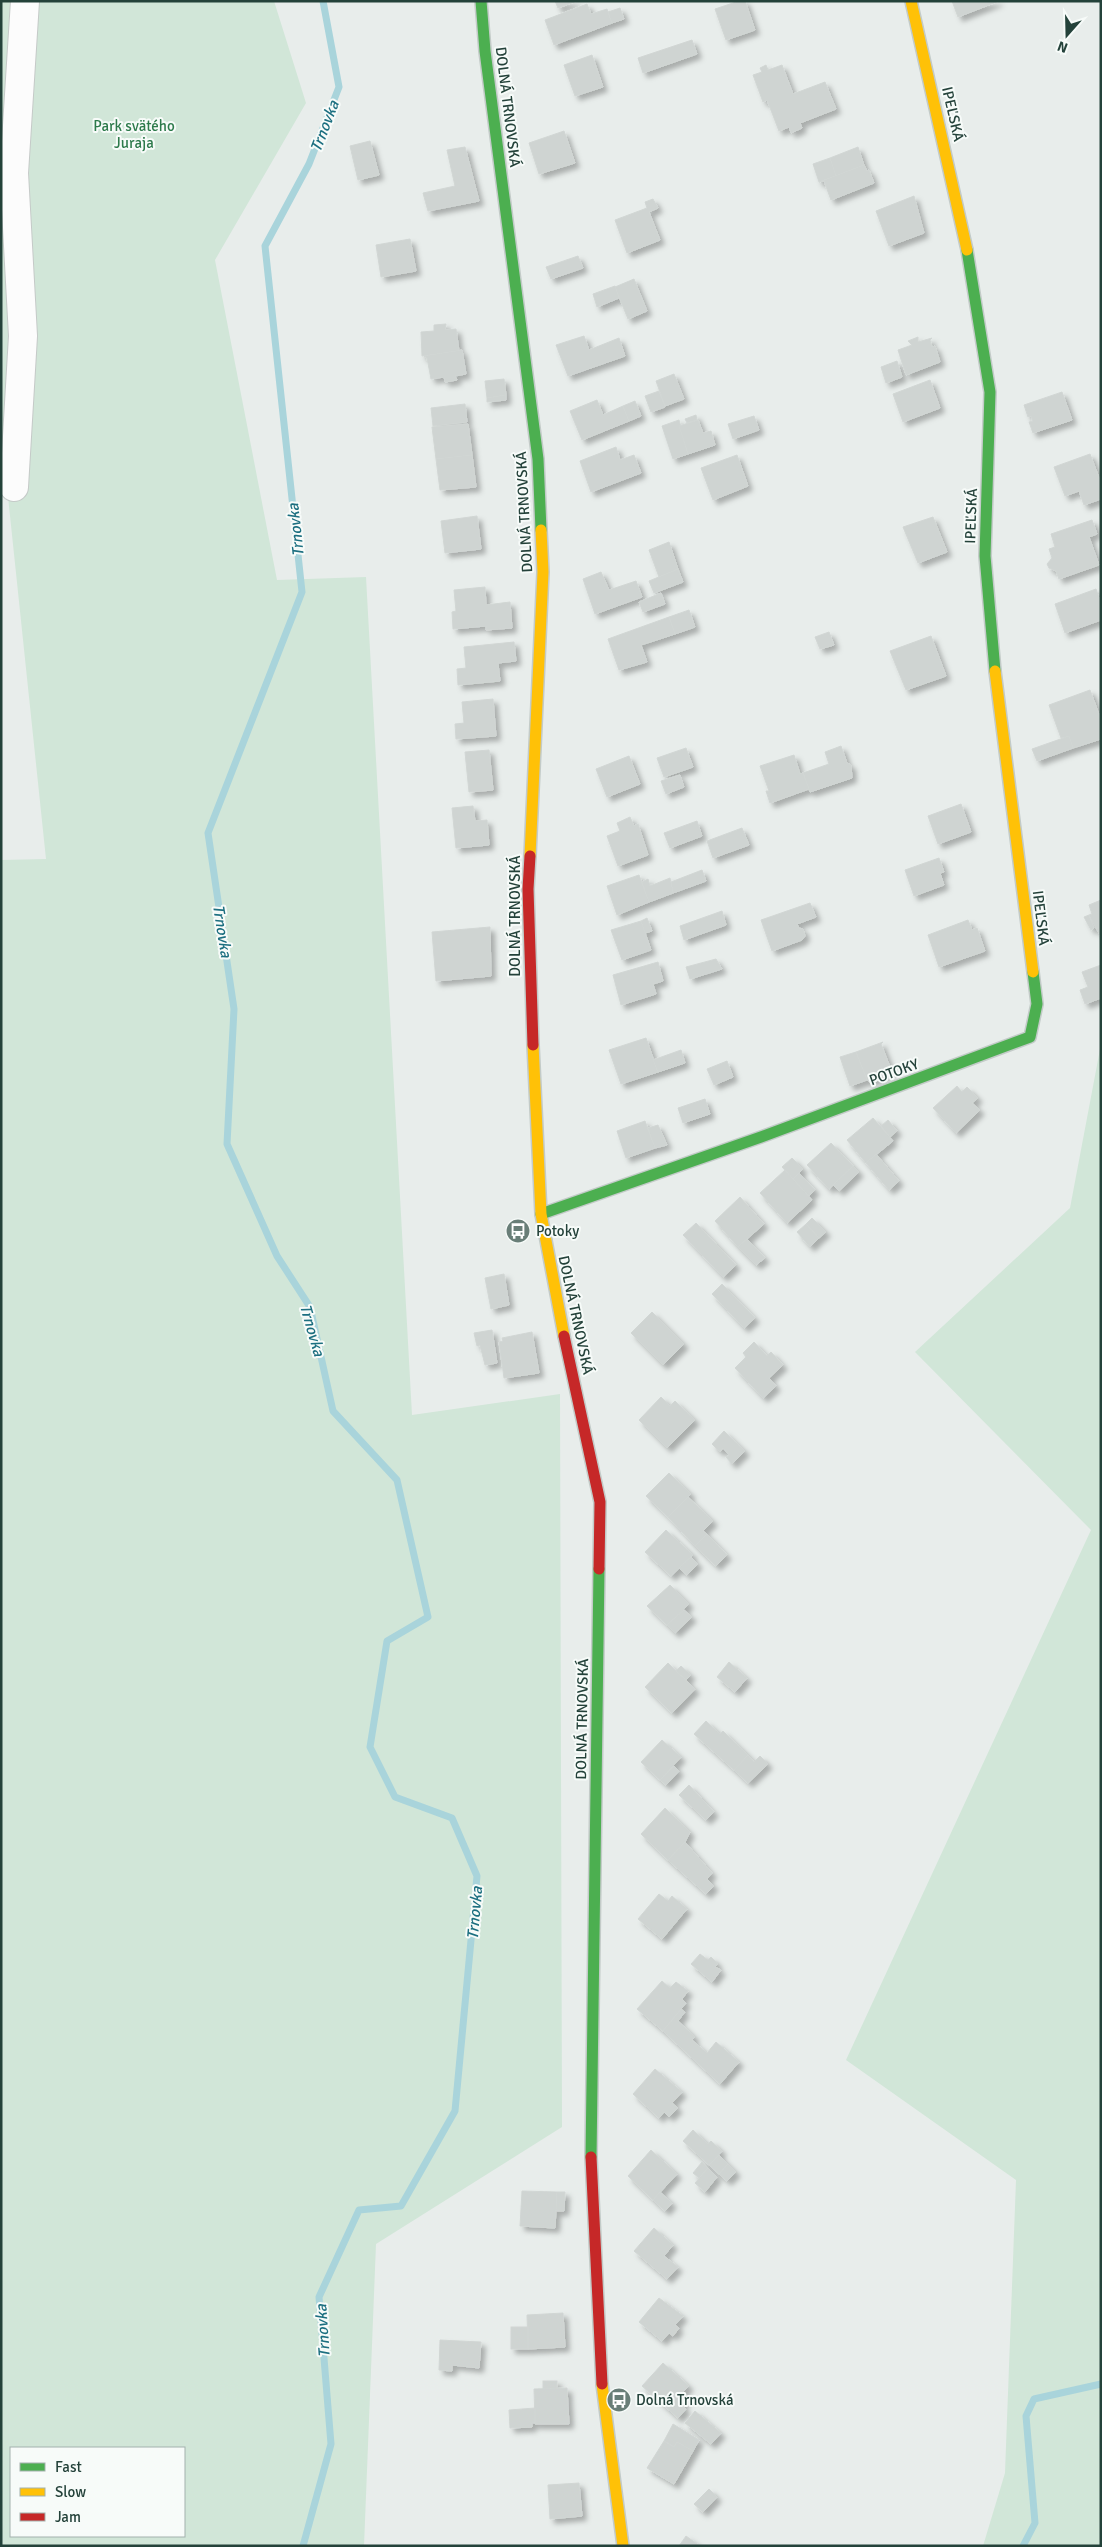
<svg xmlns="http://www.w3.org/2000/svg" width="1102" height="2547" viewBox="0 0 1102 2547" font-family="Signika,sans-serif">
<style>
.green{fill:#d1e6d8;fill-rule:evenodd}
.lines{fill:none;stroke-linecap:round;stroke-linejoin:round}
.stream{stroke:#a9d4db;stroke-width:7}
.building{fill:#cfd4d2;stroke:#d1d6d4;filter:url(#shadow)}
.street-casing{stroke:#c5cac8;stroke-width:30}
.fast-casing{stroke:#c3cbc8;stroke-width:14}
.slow-casing{stroke:#c3cbc8;stroke-width:14}
.jam-casing{stroke:#c3cbc8;stroke-width:14}
.street{stroke:#fcfcfc;stroke-width:28}
.fast{stroke:#4caf50;stroke-width:11}
.slow{stroke:#ffc107;stroke-width:11}
.jam{stroke:#c62828;stroke-width:11}
.labels{text-anchor:middle;stroke-width:4;stroke-linejoin:round;paint-order:stroke}
.street-label{font-size:15px;fill:#24423a;stroke:#f7fbf9}
.park-label{font-size:15px;fill:#2d7a4b;stroke:#f7fbf9}
.poi-label{font-size:15px;fill:#24423a;stroke:#f7fbf9;text-anchor:start}
.water-label{font-size:16px;font-style:italic;fill:#1c6f80;stroke:#f7fbf9}
</style>
<defs>
<filter id="shadow"><feDropShadow dx="4.5" dy="4.5" stdDeviation="2.5" flood-color="#0004"/></filter>
</defs>
<rect width="100%" height="100%" fill="#e8edeb"/>
<g class="green">
<path d="M 1,1 L 274,1 L 306,103 L 215,260 L 277,580 L 366,577 L 412,1415 L 560,1394 L 562,2127 L 376,2244 L 364,2546 L 1,2546 L 1,860 L 46,859 L 1,430 ZM 11,2448 L 184,2448 L 184,2536 L 11,2536 Z"/>
<path d="M 1101,1044 L 1101,2546 L 983,2546 L 1005,2473 L 1016,2180 L 846,2060 L 1091,1530 L 915,1352 L 1070,1208 Z"/>
</g>
<g class="lines">
<g class="stream">
<path d="M 303,2546 L 331,2444 L 319,2297 L 359,2210 L 401,2206 L 455,2111 L 477,1876 L 452,1818 L 395,1797 L 370,1747 L 387,1641 L 428,1617 L 397,1480 L 333,1411 L 310,1307 L 277,1256 L 227,1144 L 234,1009 L 208,833 L 302,592 L 265,246 L 309,164 L 339,87 L 323,1"/>
<path d="M 1023,2546 L 1035,2523 L 1026,2416 L 1034,2399 L 1101,2384"/>
</g>
</g>
<g class="building">
<path d="M 555,1 L 577,1 L 558,8 Z"/>
<path d="M 739,1 L 745,1 L 755,30 L 726,40 L 715,9 Z"/>
<path d="M 952,1 L 999,1 L 958,17 Z"/>
<path d="M 587,4 L 591,14 L 607,9 L 612,23 L 554,45 L 545,20 Z"/>
<path d="M 620,8 L 624,19 L 612,23 L 608,12 Z"/>
<path d="M 692,40 L 697,54 L 643,73 L 638,58 Z"/>
<path d="M 592,55 L 603,87 L 575,96 L 564,65 Z"/>
<path d="M 766,65 L 768,70 L 782,65 L 793,94 L 825,82 L 836,109 L 800,123 L 802,128 L 791,133 L 789,127 L 779,131 L 767,100 L 763,102 L 753,75 L 762,72 L 760,68 Z"/>
<path d="M 564,131 L 575,163 L 539,174 L 529,143 Z"/>
<path d="M 370,141 L 379,175 L 358,180 L 350,146 Z"/>
<path d="M 465,147 L 479,201 L 428,211 L 423,193 L 455,186 L 447,150 Z"/>
<path d="M 858,147 L 864,165 L 836,176 L 830,158 Z"/>
<path d="M 830,158 L 836,176 L 819,182 L 813,164 Z"/>
<path d="M 864,165 L 867,171 L 869,170 L 874,183 L 831,200 L 824,181 L 819,182 Z"/>
<path d="M 914,196 L 924,233 L 889,246 L 876,211 Z"/>
<path d="M 653,199 L 658,208 L 649,212 L 660,240 L 627,253 L 615,220 L 647,208 L 645,202 Z"/>
<path d="M 410,239 L 416,271 L 381,277 L 376,245 Z"/>
<path d="M 578,256 L 583,268 L 551,279 L 546,267 Z"/>
<path d="M 634,279 L 647,311 L 628,319 L 615,287 Z"/>
<path d="M 615,286 L 619,298 L 597,307 L 593,294 Z"/>
<path d="M 446,324 L 445,330 L 456,329 L 459,351 L 422,356 L 421,332 L 434,331 L 434,325 Z"/>
<path d="M 584,336 L 589,350 L 619,338 L 625,356 L 568,376 L 556,345 Z"/>
<path d="M 918,337 L 918,342 L 932,338 L 930,340 L 932,347 L 935,346 L 940,362 L 906,375 L 898,350 L 912,345 L 908,341 Z"/>
<path d="M 462,350 L 466,374 L 455,376 L 457,380 L 445,382 L 444,377 L 431,379 L 427,358 L 424,356 Z"/>
<path d="M 897,361 L 902,377 L 886,383 L 881,367 Z"/>
<path d="M 674,374 L 684,399 L 665,406 L 656,381 Z"/>
<path d="M 504,379 L 506,395 L 487,398 L 485,381 Z"/>
<path d="M 930,380 L 940,408 L 903,422 L 893,394 Z"/>
<path d="M 659,391 L 665,407 L 651,412 L 645,396 Z"/>
<path d="M 1062,392 L 1072,420 L 1033,433 L 1029,422 L 1033,421 L 1031,416 L 1028,417 L 1024,405 Z"/>
<path d="M 506,395 L 506,400 L 487,402 L 487,398 Z"/>
<path d="M 597,400 L 603,415 L 623,406 L 629,421 L 582,440 L 570,411 Z"/>
<path d="M 635,401 L 641,416 L 629,421 L 623,406 Z"/>
<path d="M 465,404 L 467,422 L 433,426 L 431,408 Z"/>
<path d="M 696,415 L 697,420 L 687,423 L 685,419 Z"/>
<path d="M 754,416 L 759,430 L 733,439 L 728,424 Z"/>
<path d="M 679,420 L 688,454 L 673,459 L 662,426 Z"/>
<path d="M 698,420 L 703,433 L 711,431 L 715,445 L 688,454 L 679,426 Z"/>
<path d="M 468,424 L 472,455 L 436,459 L 432,427 Z"/>
<path d="M 616,447 L 620,460 L 634,455 L 641,473 L 591,492 L 580,461 Z"/>
<path d="M 1090,454 L 1101,483 L 1101,499 L 1084,505 L 1079,491 L 1065,496 L 1054,467 Z"/>
<path d="M 472,455 L 476,487 L 440,490 L 436,459 Z"/>
<path d="M 737,455 L 748,486 L 713,500 L 701,468 Z"/>
<path d="M 477,516 L 481,549 L 445,553 L 441,521 Z"/>
<path d="M 933,517 L 947,552 L 918,563 L 903,527 Z"/>
<path d="M 1092,520 L 1097,534 L 1089,537 L 1099,565 L 1059,579 L 1056,571 L 1049,568 L 1047,564 L 1052,558 L 1049,549 L 1055,547 L 1051,534 Z"/>
<path d="M 669,542 L 678,569 L 659,577 L 649,550 Z"/>
<path d="M 678,569 L 683,582 L 654,593 L 649,581 Z"/>
<path d="M 601,572 L 609,590 L 636,581 L 642,597 L 595,614 L 583,579 Z"/>
<path d="M 485,587 L 486,605 L 510,602 L 512,628 L 486,630 L 486,626 L 453,629 L 452,612 L 456,611 L 454,590 Z"/>
<path d="M 1096,589 L 1101,604 L 1101,620 L 1065,633 L 1055,604 Z"/>
<path d="M 661,593 L 665,604 L 643,612 L 639,602 Z"/>
<path d="M 689,610 L 695,627 L 675,634 L 669,617 Z"/>
<path d="M 669,617 L 675,634 L 641,645 L 647,662 L 619,670 L 608,639 Z"/>
<path d="M 829,632 L 834,645 L 820,649 L 815,637 Z"/>
<path d="M 931,636 L 946,676 L 906,690 L 890,651 Z"/>
<path d="M 514,642 L 516,661 L 498,663 L 500,681 L 458,685 L 457,669 L 466,668 L 464,647 Z"/>
<path d="M 1090,690 L 1101,720 L 1101,739 L 1073,748 L 1069,736 L 1061,738 L 1049,705 Z"/>
<path d="M 493,699 L 496,736 L 456,739 L 455,724 L 464,723 L 462,702 Z"/>
<path d="M 1069,736 L 1073,748 L 1037,761 L 1032,749 Z"/>
<path d="M 841,746 L 847,763 L 851,765 L 852,778 L 810,792 L 803,773 L 829,764 L 825,752 Z"/>
<path d="M 686,748 L 693,767 L 664,777 L 657,758 Z"/>
<path d="M 489,750 L 493,790 L 469,792 L 465,752 Z"/>
<path d="M 794,755 L 800,774 L 803,773 L 809,789 L 770,803 L 766,791 L 769,791 L 760,766 Z"/>
<path d="M 629,756 L 640,784 L 607,797 L 596,769 Z"/>
<path d="M 680,775 L 684,787 L 666,794 L 661,781 Z"/>
<path d="M 961,804 L 971,832 L 938,844 L 928,816 Z"/>
<path d="M 473,806 L 475,821 L 487,820 L 489,845 L 456,848 L 452,808 Z"/>
<path d="M 630,817 L 634,826 L 638,824 L 648,855 L 618,866 L 607,836 L 620,831 L 617,823 Z"/>
<path d="M 697,821 L 702,836 L 670,848 L 664,833 Z"/>
<path d="M 742,828 L 749,845 L 713,858 L 707,841 Z"/>
<path d="M 939,858 L 944,872 L 940,873 L 944,885 L 914,896 L 905,870 Z"/>
<path d="M 702,870 L 706,881 L 673,893 L 671,882 Z"/>
<path d="M 639,875 L 649,902 L 617,915 L 607,886 Z"/>
<path d="M 670,878 L 673,893 L 649,902 L 642,882 L 648,879 L 650,886 Z"/>
<path d="M 1101,900 L 1101,937 L 1089,915 L 1092,914 L 1089,905 Z"/>
<path d="M 810,903 L 816,917 L 797,924 L 799,928 L 803,929 L 805,936 L 802,940 L 772,951 L 761,920 Z"/>
<path d="M 722,911 L 726,925 L 684,940 L 680,926 Z"/>
<path d="M 1089,915 L 1094,928 L 1091,930 L 1084,917 Z"/>
<path d="M 647,918 L 652,931 L 645,933 L 641,921 Z"/>
<path d="M 968,920 L 972,930 L 977,928 L 985,951 L 939,967 L 928,935 Z"/>
<path d="M 641,921 L 651,950 L 622,960 L 611,930 Z"/>
<path d="M 490,927 L 491,976 L 436,981 L 432,932 Z"/>
<path d="M 716,959 L 722,969 L 690,979 L 686,967 Z"/>
<path d="M 658,962 L 663,981 L 653,984 L 656,994 L 621,1005 L 613,975 Z"/>
<path d="M 1101,965 L 1101,998 L 1085,1004 L 1080,990 L 1088,987 L 1082,972 Z"/>
<path d="M 646,1038 L 658,1072 L 621,1084 L 609,1050 Z"/>
<path d="M 883,1042 L 881,1044 L 892,1072 L 870,1082 L 867,1080 L 856,1052 Z"/>
<path d="M 681,1050 L 685,1063 L 658,1072 L 653,1060 Z"/>
<path d="M 856,1052 L 867,1080 L 850,1086 L 840,1057 Z"/>
<path d="M 727,1061 L 733,1077 L 714,1085 L 707,1069 Z"/>
<path d="M 957,1086 L 962,1092 L 967,1087 L 978,1098 L 972,1103 L 980,1110 L 956,1133 L 933,1108 Z"/>
<path d="M 705,1099 L 710,1114 L 683,1123 L 678,1108 Z"/>
<path d="M 873,1118 L 893,1141 L 866,1163 L 847,1140 Z"/>
<path d="M 888,1120 L 897,1131 L 890,1137 L 881,1126 Z"/>
<path d="M 645,1121 L 655,1148 L 626,1158 L 617,1131 Z"/>
<path d="M 658,1125 L 667,1145 L 655,1148 L 648,1128 Z"/>
<path d="M 831,1143 L 853,1166 L 829,1189 L 807,1165 Z"/>
<path d="M 876,1154 L 899,1181 L 889,1190 L 866,1163 Z"/>
<path d="M 792,1158 L 803,1169 L 793,1179 L 782,1167 Z"/>
<path d="M 853,1166 L 859,1172 L 839,1191 L 833,1185 Z"/>
<path d="M 785,1170 L 812,1200 L 787,1223 L 760,1193 Z"/>
<path d="M 799,1173 L 815,1190 L 809,1196 L 793,1179 Z"/>
<path d="M 740,1197 L 764,1224 L 738,1247 L 715,1221 Z"/>
<path d="M 812,1218 L 826,1232 L 819,1238 L 806,1224 Z"/>
<path d="M 696,1223 L 736,1265 L 723,1277 L 683,1235 Z"/>
<path d="M 806,1224 L 819,1238 L 810,1247 L 797,1232 Z"/>
<path d="M 747,1239 L 765,1258 L 756,1265 L 738,1247 Z"/>
<path d="M 504,1274 L 509,1305 L 491,1309 L 485,1278 Z"/>
<path d="M 722,1284 L 755,1318 L 744,1328 L 712,1294 Z"/>
<path d="M 652,1312 L 684,1344 L 663,1365 L 631,1333 Z"/>
<path d="M 492,1330 L 497,1363 L 485,1365 L 480,1345 L 477,1346 L 474,1333 Z"/>
<path d="M 532,1332 L 539,1373 L 504,1378 L 499,1342 L 503,1341 L 502,1338 Z"/>
<path d="M 754,1342 L 767,1356 L 771,1352 L 783,1365 L 769,1378 L 776,1386 L 763,1398 L 735,1368 L 746,1357 L 743,1353 Z"/>
<path d="M 661,1397 L 670,1406 L 675,1401 L 695,1420 L 667,1448 L 639,1420 Z"/>
<path d="M 724,1431 L 745,1451 L 732,1464 L 726,1457 L 729,1455 L 723,1448 L 720,1452 L 712,1444 Z"/>
<path d="M 669,1473 L 691,1494 L 668,1517 L 646,1496 Z"/>
<path d="M 688,1497 L 713,1521 L 703,1531 L 707,1534 L 695,1546 L 668,1517 Z"/>
<path d="M 666,1530 L 693,1555 L 671,1576 L 645,1552 Z"/>
<path d="M 707,1534 L 727,1555 L 716,1566 L 695,1546 Z"/>
<path d="M 691,1557 L 698,1564 L 687,1575 L 679,1568 Z"/>
<path d="M 670,1585 L 689,1604 L 667,1625 L 647,1606 Z"/>
<path d="M 684,1610 L 692,1617 L 675,1633 L 667,1625 Z"/>
<path d="M 729,1662 L 747,1678 L 735,1692 L 717,1677 Z"/>
<path d="M 668,1663 L 695,1689 L 672,1713 L 645,1687 Z"/>
<path d="M 681,1666 L 691,1675 L 686,1680 L 676,1671 Z"/>
<path d="M 706,1721 L 720,1734 L 723,1731 L 748,1755 L 737,1769 L 734,1770 L 694,1734 Z"/>
<path d="M 662,1740 L 681,1757 L 660,1780 L 641,1762 Z"/>
<path d="M 748,1755 L 754,1762 L 760,1756 L 768,1764 L 748,1783 L 734,1770 Z"/>
<path d="M 674,1766 L 679,1771 L 666,1785 L 660,1780 Z"/>
<path d="M 689,1785 L 714,1812 L 706,1820 L 679,1795 Z"/>
<path d="M 665,1808 L 690,1832 L 685,1842 L 668,1860 L 641,1834 Z"/>
<path d="M 685,1842 L 712,1873 L 707,1879 L 714,1886 L 706,1894 L 668,1860 Z"/>
<path d="M 659,1894 L 668,1901 L 672,1896 L 687,1909 L 662,1939 L 638,1919 Z"/>
<path d="M 700,1954 L 708,1960 L 711,1957 L 718,1964 L 715,1967 L 721,1970 L 712,1982 L 691,1964 Z"/>
<path d="M 662,1981 L 670,1988 L 676,1982 L 688,1991 L 682,1999 L 686,2003 L 663,2031 L 637,2009 Z"/>
<path d="M 681,2009 L 685,2012 L 678,2021 L 695,2037 L 692,2040 L 707,2053 L 716,2042 L 739,2062 L 720,2084 L 663,2031 Z"/>
<path d="M 655,2069 L 682,2092 L 672,2103 L 678,2108 L 669,2117 L 664,2112 L 659,2118 L 633,2094 Z"/>
<path d="M 693,2130 L 708,2144 L 711,2141 L 722,2151 L 709,2165 L 683,2141 Z"/>
<path d="M 651,2150 L 677,2174 L 653,2200 L 628,2176 Z"/>
<path d="M 719,2155 L 728,2164 L 719,2174 L 709,2165 Z"/>
<path d="M 702,2162 L 708,2168 L 699,2178 L 693,2173 Z"/>
<path d="M 728,2164 L 736,2172 L 727,2181 L 719,2174 Z"/>
<path d="M 708,2168 L 717,2177 L 705,2192 L 695,2183 Z"/>
<path d="M 522,2191 L 557,2192 L 555,2228 L 520,2226 Z"/>
<path d="M 557,2192 L 565,2192 L 564,2211 L 556,2211 Z"/>
<path d="M 660,2192 L 672,2203 L 665,2211 L 653,2200 Z"/>
<path d="M 654,2228 L 673,2245 L 664,2256 L 678,2267 L 667,2279 L 634,2251 Z"/>
<path d="M 659,2298 L 683,2316 L 675,2325 L 679,2328 L 673,2336 L 669,2333 L 662,2341 L 639,2322 Z"/>
<path d="M 563,2313 L 565,2347 L 528,2349 L 527,2315 Z"/>
<rect x="511" y="2327" width="17" height="22"/>
<path d="M 440,2340 L 481,2342 L 479,2368 L 452,2365 L 452,2371 L 439,2370 Z"/>
<path d="M 663,2363 L 689,2386 L 681,2394 L 687,2399 L 681,2405 L 686,2409 L 678,2418 L 642,2386 Z"/>
<rect x="543" y="2381" width="14" height="8"/>
<path d="M 567,2388 L 569,2424 L 535,2424 L 534,2389 Z"/>
<path d="M 535,2408 L 535,2423 L 532,2423 L 532,2427 L 510,2428 L 509,2410 Z"/>
<path d="M 695,2411 L 721,2433 L 711,2444 L 685,2423 Z"/>
<path d="M 673,2424 L 699,2440 L 693,2451 L 677,2442 L 674,2447 L 664,2441 Z"/>
<path d="M 664,2441 L 674,2447 L 677,2442 L 693,2451 L 674,2484 L 647,2468 Z"/>
<path d="M 579,2483 L 582,2516 L 550,2519 L 548,2485 Z"/>
<path d="M 709,2489 L 717,2497 L 703,2512 L 694,2504 Z"/>
<path d="M 686,2536 L 700,2546 L 679,2546 Z"/>
</g>
<g class="lines">
<defs>
<path id="street" d="M 14,487 L 23,336 L 14,173 L 25,1"/>
<g id="fast">
<path d="M 481,1 L 485,51 L 538,459 L 541,530"/>
<path d="M 967,250 L 990,392 L 985,556 L 995,671"/>
<path d="M 541,1214 L 761,1137 L 1030,1037 L 1037,1004 L 1033,972"/>
<path d="M 591,2157 L 599,1569"/>
</g>
<g id="slow">
<path d="M 911,1 L 967,250"/>
<path d="M 995,671 L 1033,972"/>
<path d="M 530,856 L 543,572 L 541,530"/>
<path d="M 533,1045 L 541,1214 L 564,1336"/>
<path d="M 602,2384 L 623,2546"/>
</g>
<g id="jam">
<path d="M 530,856 L 528,889 L 533,1045"/>
<path d="M 564,1336 L 600,1502 L 599,1569"/>
<path d="M 591,2157 L 602,2384"/>
</g>
</defs>
<use href="#street" class="street-casing"/>
<use href="#fast" class="fast-casing"/>
<use href="#slow" class="slow-casing"/>
<use href="#jam" class="jam-casing"/>
<use href="#street" class="street"/>
<use href="#fast" class="fast"/>
<use href="#slow" class="slow"/>
<use href="#jam" class="jam"/>
</g>
<defs>
<symbol id="bus-disc" viewBox="-11 -11 22 22"><circle r="9.5" fill="#697e78" stroke="#f7fbf9"/><path d="M-5-6H5V4H4V6H2V4H-2V6H-4V4H-5ZM-3.5-4V0h7V-4ZM-3.5 1.2v1.5H-2V1.2ZM2 1.2v1.5H3.5V1.2Z" fill="#fff"/></symbol>
</defs>
<g fill-rule="evenodd">
<use href="#bus-disc" x="504" y="1217" width="28" height="28"/>
<use href="#bus-disc" x="605" y="2386" width="28" height="28"/>
</g>
<g class="labels">
<g class="street-label">
<text transform="translate(508 107) rotate(83)" y="5">DOLNÁ TRNOVSKÁ</text>
<text transform="translate(953 114) rotate(77)" y="5">IPEĽSKÁ</text>
<text transform="translate(524 512) rotate(-93)" y="5">DOLNÁ TRNOVSKÁ</text>
<text transform="translate(971 516) rotate(-88)" y="5">IPEĽSKÁ</text>
<text transform="translate(515 916) rotate(-90)" y="5">DOLNÁ TRNOVSKÁ</text>
<text transform="translate(1041 918) rotate(83)" y="5">IPEĽSKÁ</text>
<text transform="translate(894 1072) rotate(-20)" y="5">POTOKY</text>
<text transform="translate(576 1315) rotate(78)" y="5">DOLNÁ TRNOVSKÁ</text>
<text transform="translate(582 1719) rotate(-89)" y="5">DOLNÁ TRNOVSKÁ</text>
</g>
<g class="park-label">
<text x="134" y="131">Park svätého<tspan x="134" dy="17">Juraja</tspan></text>
</g>
<g class="poi-label">
<text x="536" y="1236">Potoky</text>
<text x="636" y="2405">Dolná Trnovská</text>
</g>
<g class="water-label">
<text transform="translate(324 126) rotate(-69)" y="6">Trnovka</text>
<text transform="translate(295 530) rotate(-96)" y="6">Trnovka</text>
<text transform="translate(223 931) rotate(81)" y="6">Trnovka</text>
<text transform="translate(313 1330) rotate(74)" y="6">Trnovka</text>
<text transform="translate(474 1913) rotate(-85)" y="6">Trnovka</text>
<text transform="translate(322 2331) rotate(-94)" y="6">Trnovka</text>
</g>
</g>
<rect width="1102" height="2547" fill="none" stroke="#24423a" stroke-width="5"/>
<rect x="10" y="2447" width="175" height="90" fill="#f7fbf9" stroke="#a3b1ad"/>
<rect x="20" y="2463" width="25" height="8" fill="#4caf50" stroke="#a3b1ad"/>
<text x="55" y="2472" font-size="15" fill="#24423a">Fast</text>
<rect x="20" y="2488" width="25" height="8" fill="#ffc107" stroke="#a3b1ad"/>
<text x="55" y="2497" font-size="15" fill="#24423a">Slow</text>
<rect x="20" y="2513" width="25" height="8" fill="#c62828" stroke="#a3b1ad"/>
<text x="55" y="2522" font-size="15" fill="#24423a">Jam</text>
<g transform="translate(1067 35) rotate(200)" stroke="#f7fbf9" stroke-width="4" paint-order="stroke">
<path d="M0-4L9 19L0 12L-9 19Z" fill="#24423a"/>
<text y="-8" font-size="14" font-weight="bold" text-anchor="middle" fill="#24423a">N</text>
</g>
</svg>
